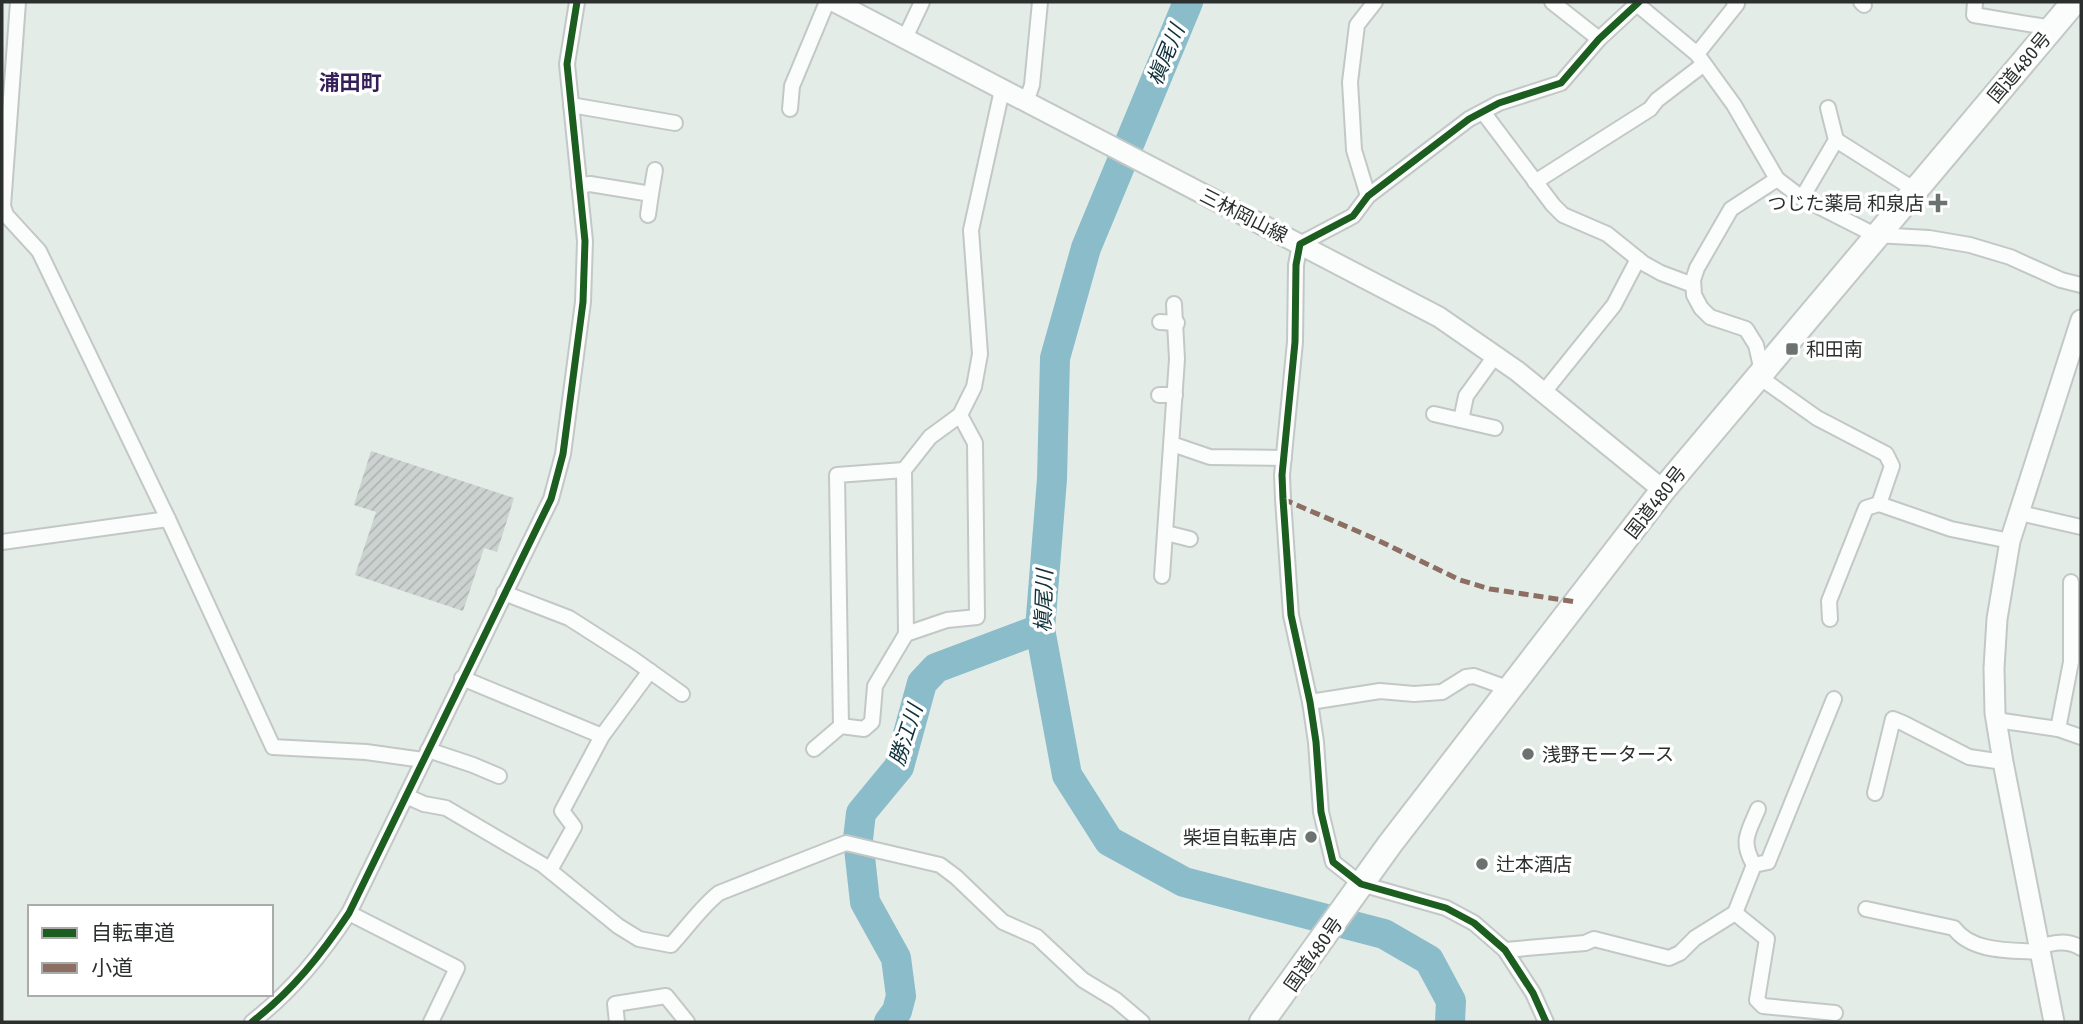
<svg xmlns="http://www.w3.org/2000/svg" width="2083" height="1024" viewBox="0 0 2083 1024" font-family="'Fira Sans Condensed','Noto Sans JP',sans-serif">
<style>
.lines{fill:none;stroke-linecap:round;stroke-linejoin:round}
.river{stroke:#8abcca;stroke-width:30}
.building{fill:url(#building-hatch)}
.street-casing{stroke:#c2c8c5;stroke-width:18}
.secondary-casing{stroke:#c2c8c5;stroke-width:23}
.highway-casing{stroke:#c2c8c5;stroke-width:28}
.street{stroke:#fbfcfc;stroke-width:14}
.secondary{stroke:#fbfcfc;stroke-width:19}
.highway{stroke:#fbfcfc;stroke-width:24}
.quiet{stroke:#8d6e63;stroke-width:5;stroke-dasharray:10 5;stroke-linecap:butt}
.cycleway-casing{stroke:#fff;stroke-width:11}
.cycleway{stroke:#1b5e20;stroke-width:7}
.poi-dot{fill:#6c726f;stroke:#fff;stroke-width:2.5}
.labels{text-anchor:middle;stroke-width:7;stroke-linejoin:round;paint-order:stroke}
.street-label{font-size:19px;fill:#2b302e;stroke:#fff}
.poi-label{font-size:19px;fill:#2b302e;stroke:#fff;text-anchor:start}
.water-label{font-size:21px;font-style:italic;fill:#0f313b;stroke:#fff}
.neighbourhood-label{font-size:21px;font-weight:bold;fill:#351f59;stroke:#fff}
</style>
<defs>
<pattern id="building-hatch" width="6" height="6" patternUnits="userSpaceOnUse" patternTransform="scale(1.75)"><rect width="6" height="6" fill="#cbd2d0"/><path d="M-1 1l2-2M0 6l6-6M5 7l2-2" fill="none" stroke="#aeb5b3"/></pattern>
</defs>
<rect width="100%" height="100%" fill="#e4ece8"/>
<g class="lines">
<g class="river">
<path d="M 1188,2 L 1086,248 L 1055,358 L 1052,479 L 1040,629 L 1067,775 L 1109,841 L 1184,882 L 1384,934 L 1429,960 L 1451,1001 L 1450,1022"/>
<path d="M 889,1022 L 897,1011 L 901,996 L 896,958 L 865,902 L 858,839 L 861,813 L 899,767 L 922,683 L 936,668 L 1040,629"/>
</g>
</g>
<path class="building" d="M 371,451 L 514,498 L 497,552 L 484,548 L 463,611 L 355,575 L 376,512 L 354,505 Z"/>
<g class="lines">
<defs>
<g id="street">
<path d="M 18,2 L 3,206 L 6,215 L 39,251 L 168,519 L 273,747 L 366,752 L 423,760"/>
<path d="M 1552,2 L 1599,39"/>
<path d="M 1861,2 L 1864,5"/>
<path d="M 1975,2 L 1974,15 L 2052,28"/>
<path d="M 1637,4 L 1697,54 L 1734,105 L 1777,179 L 1802,198 L 1875,235 L 1929,238 L 1970,245 L 2010,257 L 2061,280 L 2081,285"/>
<path d="M 905,38 L 922,2"/>
<path d="M 1697,54 L 1737,4 L 1734,2"/>
<path d="M 1026,102 L 1032,85 L 1040,2"/>
<path d="M 571,105 L 675,123"/>
<path d="M 790,109 L 792,86 L 827,2"/>
<path d="M 1483,112 L 1553,205 L 1563,215 L 1607,234 L 1643,263 L 1661,273 L 1693,285"/>
<path d="M 1836,140 L 1915,190"/>
<path d="M 1535,182 L 1650,109 L 1657,100 L 1704,64"/>
<path d="M 579,186 L 590,184 L 651,194 L 648,215"/>
<path d="M 651,194 L 655,170"/>
<path d="M 1368,196 L 1354,150 L 1350,82 L 1357,25 L 1375,2"/>
<path d="M 1802,198 L 1836,140 L 1828,108"/>
<path d="M 1160,322 L 1177,323"/>
<path d="M 1762,371 L 1756,345 L 1746,329 L 1710,317 L 1701,308 L 1694,295 L 1693,280 L 1697,268 L 1731,209 L 1777,179"/>
<path d="M 1758,376 L 1817,418 L 1886,454 L 1892,466 L 1879,504"/>
<path d="M 1544,392 L 1614,305 L 1638,259"/>
<path d="M 1159,395 L 1175,395"/>
<path d="M 1434,414 L 1495,428"/>
<path d="M 1461,420 L 1466,396 L 1495,356"/>
<path d="M 1172,444 L 1210,457 L 1284,458"/>
<path d="M 2020,513 L 2081,527"/>
<path d="M 1166,533 L 1190,539"/>
<path d="M 2,542 L 168,519"/>
<path d="M 1162,576 L 1177,359 L 1174,304"/>
<path d="M 504,593 L 569,618 L 633,659 L 682,694"/>
<path d="M 1830,619 L 1829,601 L 1866,508 L 1879,504 L 1951,529 L 2010,541"/>
<path d="M 906,634 L 904,470 L 930,437 L 960,415 L 974,387 L 980,354 L 971,230 L 1002,90"/>
<path d="M 462,678 L 602,736"/>
<path d="M 1834,699 L 1768,862 L 1754,865 L 1735,913 L 1767,939 L 1757,1000 L 1763,1006 L 1835,1013"/>
<path d="M 1310,702 L 1380,691 L 1414,694 L 1442,692 L 1466,677 L 1474,676 L 1510,689"/>
<path d="M 1996,720 L 2058,729 L 2081,737"/>
<path d="M 841,726 L 837,475 L 904,470"/>
<path d="M 2058,729 L 2071,662 L 2071,582"/>
<path d="M 814,749 L 841,726 L 864,729 L 872,722 L 875,686 L 906,634 L 947,620 L 977,617 L 975,443 L 960,415"/>
<path d="M 428,750 L 473,765 L 499,776"/>
<path d="M 1875,793 L 1893,719 L 1903,723 L 1969,757 L 2003,762"/>
<path d="M 406,796 L 424,804 L 446,808 L 543,865 L 618,926 L 639,939 L 671,945 C 687,928 701,907 719,893 L 846,843 L 940,865 L 956,877 L 1003,922 L 1037,937 L 1083,980 L 1116,1000 L 1142,1022"/>
<path d="M 1754,865 C 1740,841 1748,833 1758,809"/>
<path d="M 550,870 L 574,827 L 562,811 L 602,736 L 650,671"/>
<path d="M 1866,909 L 1954,928 C 1972,953 2012,950 2041,952"/>
<path d="M 349,913 L 457,968 L 431,1022"/>
<path d="M 2039,947 C 2055,942 2067,940 2081,948"/>
<path d="M 1505,950 L 1585,943 L 1594,939 L 1669,958 L 1680,953 L 1695,938 L 1735,913"/>
<path d="M 252,1022 C 292,991 321,955 349,913 L 551,499 L 563,454 L 583,302 L 585,241 L 567,64 L 577,2"/>
<path d="M 617,1022 L 615,1004 L 666,996 L 687,1022"/>
<path d="M 1546,1022 L 1533,993 L 1505,950 L 1474,923 L 1446,908 L 1361,884 L 1333,862 L 1321,812 L 1316,742 L 1310,702 L 1291,615 L 1283,499 L 1282,475 L 1295,342 L 1296,265 L 1300,244 L 1353,216 L 1368,196 L 1469,119 L 1499,103 L 1561,83 L 1599,39 L 1639,2"/>
</g>
<g id="secondary">
<path d="M 835,2 L 1439,317 L 1517,371 L 1663,490"/>
<path d="M 2054,1022 L 2003,762 L 1995,713 L 1994,668 L 1997,619 L 2010,541 L 2081,320"/>
</g>
<path id="highway" d="M 1262,1022 L 1390,844 L 1663,490 L 2074,2"/>
</defs>
<use href="#street" class="street-casing"/>
<use href="#secondary" class="secondary-casing"/>
<use href="#highway" class="highway-casing"/>
<use href="#street" class="street"/>
<use href="#secondary" class="secondary"/>
<use href="#highway" class="highway"/>
<path class="quiet" d="M 1283,499 L 1373,538 L 1460,580 L 1490,589 L 1577,602"/>
<defs>
<g id="cycleway">
<path d="M 252,1022 C 292,991 321,955 349,913 L 551,499 L 563,454 L 583,302 L 585,241 L 567,64 L 577,2"/>
<path d="M 1546,1022 L 1533,993 L 1505,950 L 1474,923 L 1446,908 L 1361,884 L 1333,862 L 1321,812 L 1316,742 L 1310,702 L 1291,615 L 1283,499 L 1282,475 L 1295,342 L 1296,265 L 1300,244 L 1353,216 L 1368,196 L 1469,119 L 1499,103 L 1561,83 L 1599,39 L 1639,2"/>
</g>
</defs>
<use href="#cycleway" class="cycleway-casing"/>
<use href="#cycleway" class="cycleway"/>
</g>
<g class="poi-dot">
<path d="M1934.5 192.5h7v7h7v7h-7v7h-7v-7h-7v-7h7z"/>
<rect x="1785" y="342" width="14" height="14" rx="3.5"/>
<circle cx="1528" cy="754" r="7"/>
<circle cx="1311" cy="837" r="7"/>
<circle cx="1482" cy="864" r="7"/>
</g>
<g class="labels">
<g class="street-label">
<text transform="translate(2019 67) rotate(-50)" y="7">国道480号</text>
<text transform="translate(1244 215) rotate(27)" y="7">三林岡山線</text>
<text transform="translate(1655 502) rotate(-52)" y="7">国道480号</text>
<text transform="translate(1313 954) rotate(-55)" y="7">国道480号</text>
</g>
<g class="poi-label">
<text x="1924" y="210" text-anchor="end">つじた薬局 和泉店</text>
<text x="1806" y="356">和田南</text>
<text x="1542" y="761">浅野モータース</text>
<text x="1297" y="844" text-anchor="end">柴垣自転車店</text>
<text x="1496" y="871">辻本酒店</text>
</g>
<g class="water-label">
<text transform="translate(1166 55) rotate(-67)" y="7">槇尾川</text>
<text transform="translate(1044 601) rotate(-88)" y="7">槇尾川</text>
<text transform="translate(906 735) rotate(-72)" y="7">勝江川</text>
</g>
<g class="neighbourhood-label">
<text x="350" y="90">浦田町</text>
</g>
</g>
<rect width="2083" height="1024" fill="none" stroke="#2b302e" stroke-width="7"/>
<rect x="28" y="905" width="245" height="91" fill="#ffffff" stroke="#aaacab" stroke-width="2"/>
<rect x="42" y="928" width="35" height="10" fill="#1b5e20" stroke="#aaacab" stroke-width="2"/>
<text x="91" y="940" font-size="21" fill="#2b302e">自転車道</text>
<rect x="42" y="963" width="35" height="10" fill="#8d6e63" stroke="#aaacab" stroke-width="2"/>
<text x="91" y="975" font-size="21" fill="#2b302e">小道</text>
</svg>
